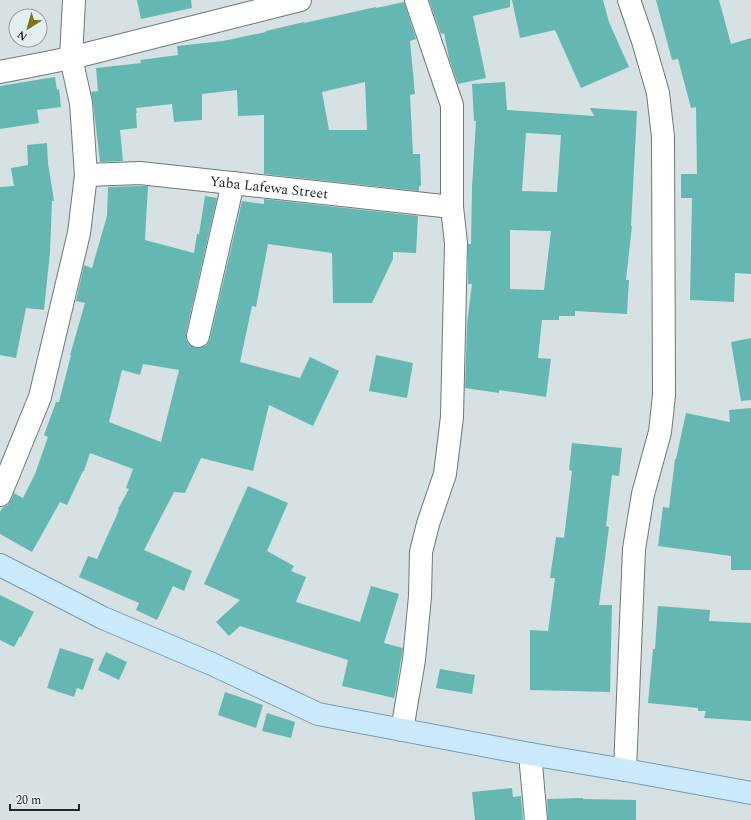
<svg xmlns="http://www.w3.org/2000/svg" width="751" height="820" viewBox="0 0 751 820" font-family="Spectral,serif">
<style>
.building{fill:#65b8b2;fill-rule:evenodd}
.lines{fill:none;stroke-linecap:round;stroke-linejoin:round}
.minor-casing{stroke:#6d787a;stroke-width:24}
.major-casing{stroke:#789caf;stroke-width:24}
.minor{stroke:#fff;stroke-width:22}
.major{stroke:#caeafb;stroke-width:22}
.labels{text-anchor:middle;stroke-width:3;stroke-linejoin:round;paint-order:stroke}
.street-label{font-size:14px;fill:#222627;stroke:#e3eef1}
</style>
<rect width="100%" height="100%" fill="#d6e1e3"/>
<g class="building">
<path d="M 137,0 L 191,0 L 192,8 L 141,19 Z"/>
<path d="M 429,0 L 510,0 L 510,7 L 473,16 L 486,78 L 458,84 L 449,58 L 444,33 L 441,34 Z"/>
<path d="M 512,0 L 603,0 L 609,22 L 629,67 L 581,88 L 555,30 L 520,38 Z"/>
<path d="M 656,0 L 719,0 L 731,44 L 751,38 L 751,274 L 735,273 L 734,302 L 690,300 L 692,198 L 681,198 L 681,174 L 697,174 L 696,107 L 691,108 L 678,59 L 672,60 Z"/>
<path d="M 404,2 L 416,39 L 410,41 L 415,94 L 410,95 L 413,154 L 420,154 L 421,186 L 419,186 L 419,191 L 264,174 L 264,115 L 238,116 L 237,90 L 202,94 L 202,120 L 174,122 L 172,104 L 136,108 L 137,113 L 136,113 L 137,128 L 120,130 L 123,161 L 100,162 L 93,102 L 91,92 L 98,91 L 96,68 L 141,63 L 140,60 L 178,55 L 177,46 L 223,41 L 266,32 L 266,31 L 304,22 L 304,23 L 376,7 L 376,8 ZM 365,82 L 367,130 L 329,130 L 322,92 Z"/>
<path d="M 55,77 L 57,90 L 59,89 L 61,107 L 37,110 L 39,123 L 0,129 L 0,86 Z"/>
<path d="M 505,82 L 507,110 L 594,116 L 590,108 L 637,111 L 631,226 L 632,226 L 626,280 L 629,280 L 627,314 L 575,311 L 575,316 L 559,316 L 559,320 L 542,320 L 538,358 L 551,359 L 546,397 L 499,390 L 499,393 L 465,388 L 467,324 L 472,284 L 468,284 L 468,244 L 471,244 L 472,187 L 476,121 L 474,121 L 472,84 ZM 526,133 L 561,135 L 557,192 L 522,191 ZM 510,230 L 551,231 L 544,290 L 510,289 Z"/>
<path d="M 47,143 L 48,163 L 54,201 L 52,201 L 50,252 L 44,310 L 26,308 L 16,358 L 0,355 L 0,187 L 14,186 L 11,168 L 28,165 L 27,145 Z"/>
<path d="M 140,186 L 148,186 L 145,240 L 194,253 L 197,234 L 199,234 L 205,196 L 217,198 L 186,333 L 186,339 L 189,345 L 196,348 L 201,348 L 207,345 L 210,339 L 242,201 L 264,204 L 264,199 L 418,216 L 416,253 L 393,252 L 393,259 L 372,303 L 333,303 L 332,253 L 268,244 L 256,307 L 252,306 L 240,362 L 300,378 L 310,357 L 339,371 L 313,426 L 269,405 L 253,471 L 201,458 L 185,493 L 174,492 L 144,550 L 192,571 L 184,591 L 173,586 L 157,620 L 136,610 L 139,603 L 79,577 L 88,556 L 97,559 L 119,510 L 118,509 L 129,489 L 126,488 L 133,469 L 90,453 L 84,471 L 83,471 L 67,505 L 60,502 L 32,552 L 0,534 L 0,512 L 3,507 L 8,505 L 11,500 L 14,493 L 23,498 L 35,474 L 48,437 L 44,435 L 56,402 L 59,402 L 71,355 L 70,355 L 85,303 L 76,301 L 84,265 L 92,268 L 107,216 L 108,187 ZM 143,364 L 179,370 L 161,442 L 109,422 L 122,370 L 140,375 Z"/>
<path d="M 751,338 L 751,400 L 741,401 L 731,342 Z"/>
<path d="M 376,355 L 413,363 L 407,398 L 369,391 Z"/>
<path d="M 751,408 L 751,570 L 731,570 L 731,556 L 658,546 L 663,507 L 669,508 L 675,459 L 676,459 L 686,413 L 730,422 L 729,410 Z"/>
<path d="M 572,443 L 622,448 L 619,476 L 612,475 L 606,526 L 609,527 L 599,605 L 612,605 L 610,692 L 530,690 L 530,630 L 548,631 L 555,578 L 550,578 L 556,537 L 564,538 L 572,471 L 569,470 Z"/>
<path d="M 248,486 L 288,503 L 267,551 L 294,566 L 291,571 L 306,577 L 296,602 L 360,622 L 371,586 L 399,594 L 384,643 L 403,648 L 396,690 L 394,698 L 342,686 L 348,660 L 240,626 L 229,636 L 216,622 L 240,600 L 204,584 Z"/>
<path d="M 0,595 L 34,612 L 21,637 L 20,636 L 14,647 L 0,640 Z"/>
<path d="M 658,606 L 710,610 L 709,621 L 751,623 L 751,721 L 704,718 L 706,711 L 698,711 L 698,708 L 648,703 L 653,649 L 655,649 Z"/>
<path d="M 60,648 L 94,659 L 83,690 L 77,688 L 74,697 L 47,688 Z"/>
<path d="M 106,652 L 127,662 L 119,680 L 98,670 Z"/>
<path d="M 440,669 L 475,675 L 472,694 L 436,688 Z"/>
<path d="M 225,692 L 263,705 L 256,728 L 218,715 Z"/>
<path d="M 267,713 L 295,722 L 291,738 L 262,731 Z"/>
<path d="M 512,788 L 513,797 L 521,796 L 523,820 L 475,820 L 472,792 Z"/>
<path d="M 583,798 L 583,799 L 636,800 L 636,820 L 548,820 L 547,799 Z"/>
</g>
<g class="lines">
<defs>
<g id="minor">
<path d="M 0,72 L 71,58 L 300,0"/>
<path id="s1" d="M 86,175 L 140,173 L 452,207"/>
<path d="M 198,336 L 233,183"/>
<path d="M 0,495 L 40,397 L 79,233 L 86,175 L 81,103 L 71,58 L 74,0"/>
<path d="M 402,730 L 414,660 L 420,596 L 421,552 L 428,524 L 445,474 L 452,417 L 456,243 L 452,207 L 452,105 L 416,0"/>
<path d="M 530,754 L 536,820"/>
<path d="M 625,770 L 634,549 L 643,494 L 660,432 L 664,395 L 663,137 L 658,93 L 643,41 L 629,0"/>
</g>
<path id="major" d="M 0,565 L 103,618 L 212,664 L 318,714 L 530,754 L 625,770 L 751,793"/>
</defs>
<use href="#minor" class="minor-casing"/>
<use href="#major" class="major-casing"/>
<use href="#minor" class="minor"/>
<use href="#major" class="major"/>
</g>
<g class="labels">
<g class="street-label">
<text dy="5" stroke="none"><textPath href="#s1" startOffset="184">Yaba Lafewa Street</textPath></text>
</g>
</g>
<g transform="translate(28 28) rotate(217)"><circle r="19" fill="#e3eef1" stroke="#969ea0"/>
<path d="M0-3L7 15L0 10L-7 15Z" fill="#77751a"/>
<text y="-6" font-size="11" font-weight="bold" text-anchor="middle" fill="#222627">N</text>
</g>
<path d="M10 804v6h69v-6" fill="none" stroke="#222627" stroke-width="2"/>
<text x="16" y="804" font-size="12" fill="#222627" stroke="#e3eef1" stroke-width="3" paint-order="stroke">20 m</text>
</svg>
